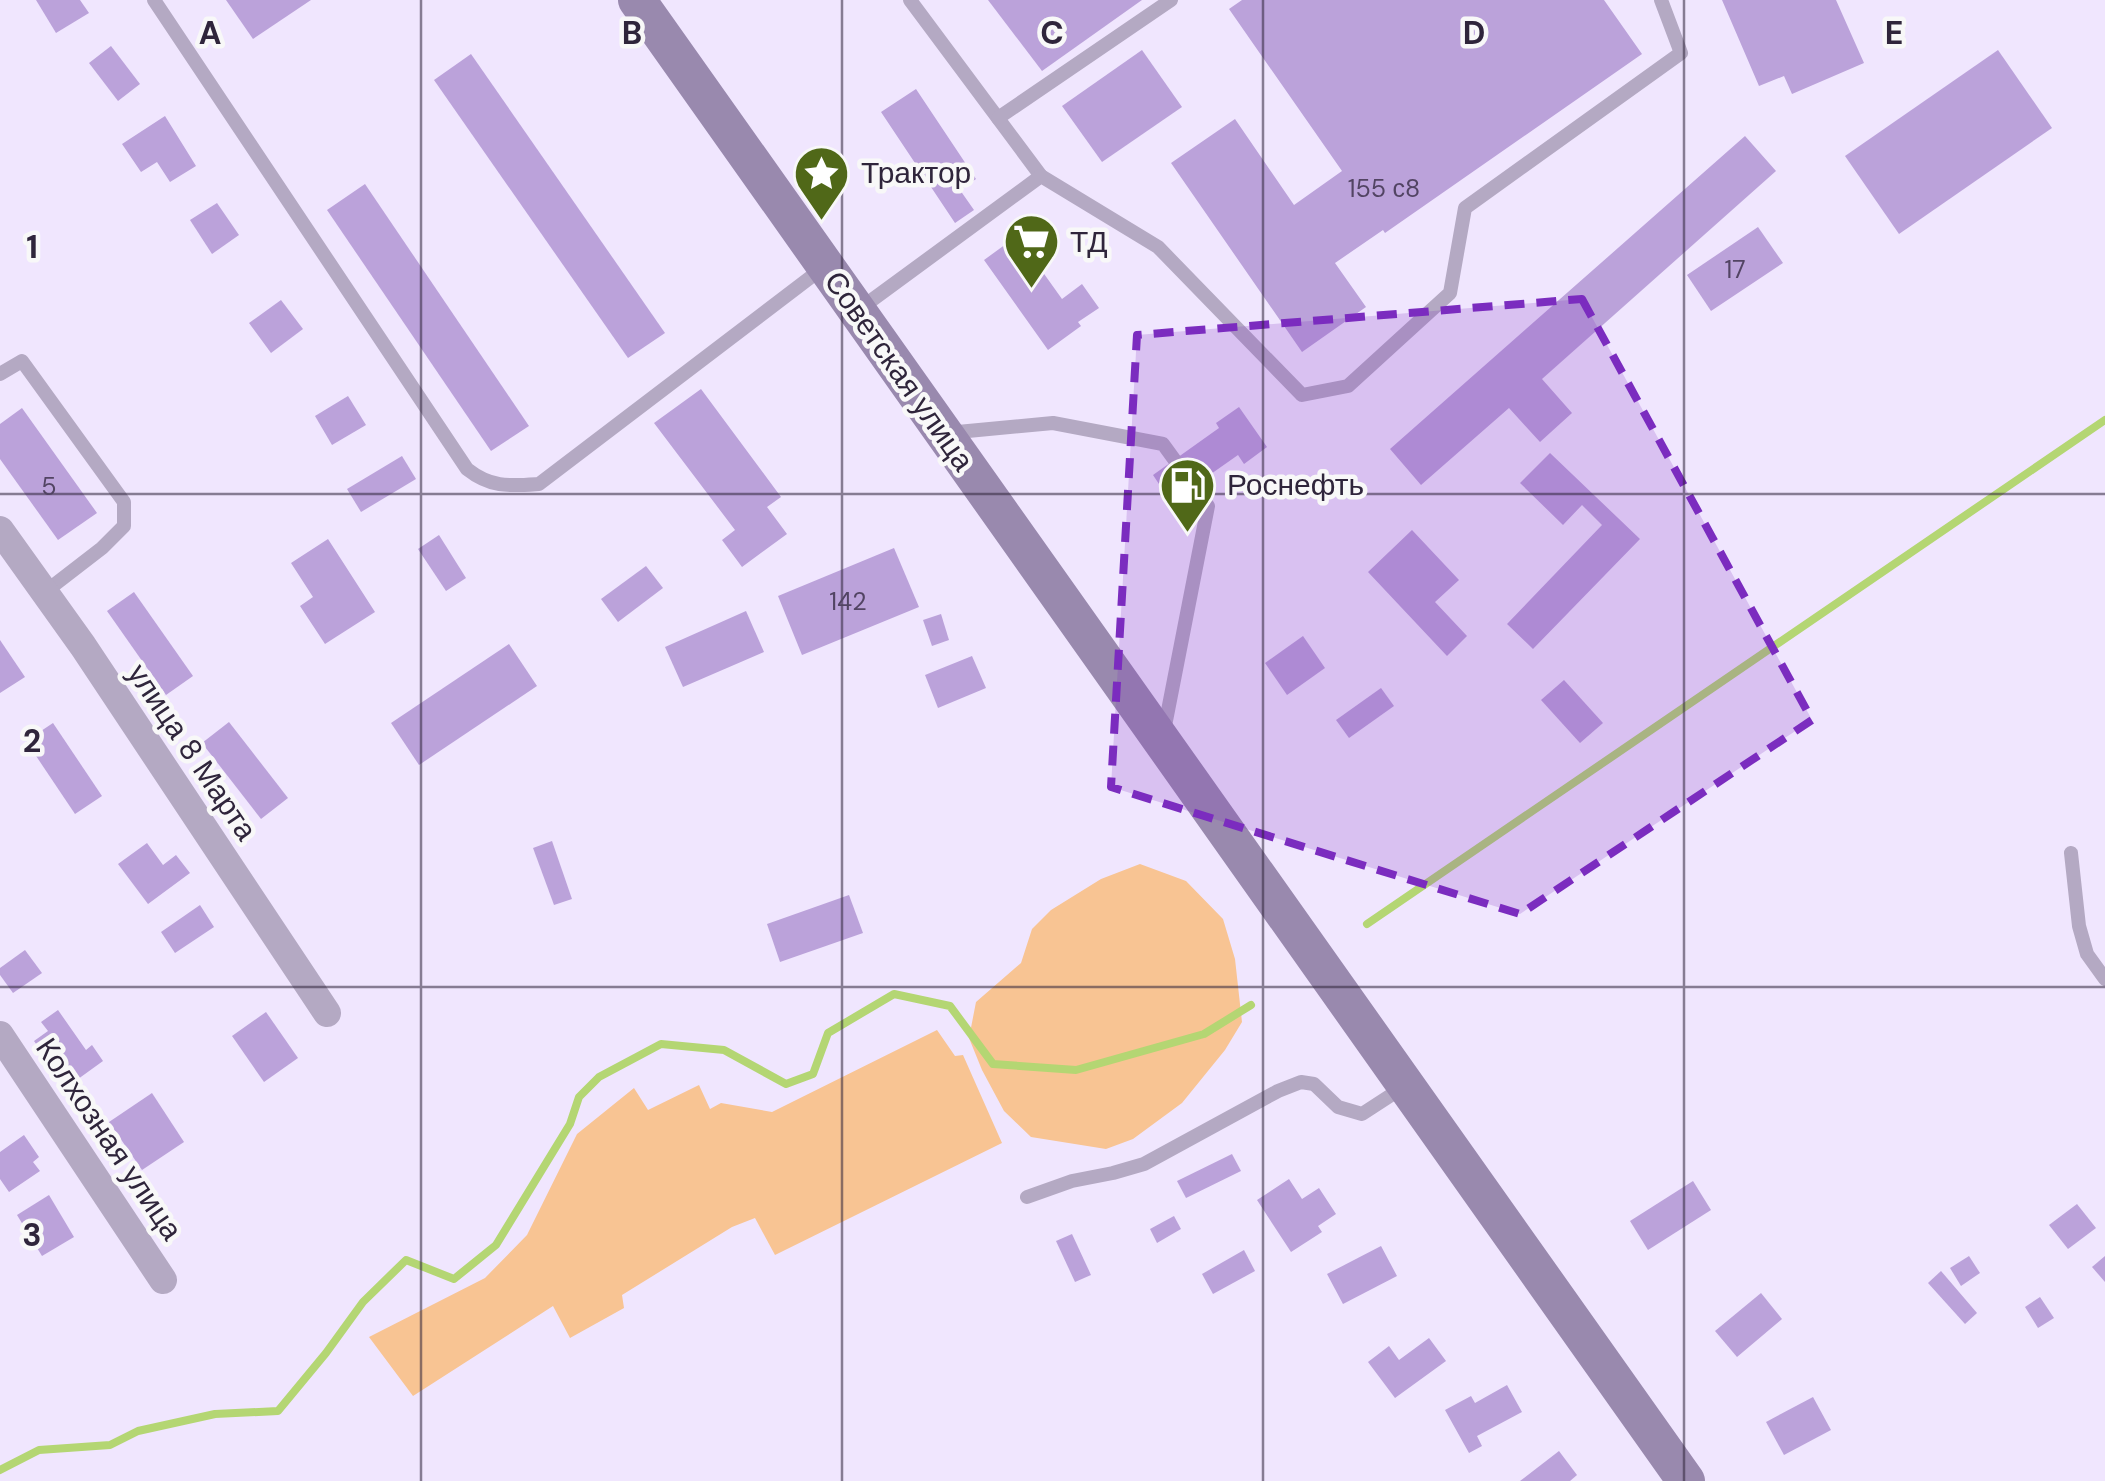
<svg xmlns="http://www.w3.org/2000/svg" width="2105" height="1481" viewBox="0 0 2105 1481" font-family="'DM Sans',sans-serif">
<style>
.green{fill:#f8c493}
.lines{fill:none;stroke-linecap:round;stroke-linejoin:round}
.stream{stroke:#b4d673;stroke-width:8}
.building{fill:#bba2da}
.lane{stroke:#b4a9c3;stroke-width:14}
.street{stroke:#b4a9c3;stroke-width:28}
.secondary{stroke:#9989ae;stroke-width:38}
.marked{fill:#7b2cbf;fill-opacity:0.2;stroke:#7b2cbf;stroke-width:8;stroke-dasharray:20 12;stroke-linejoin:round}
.grid{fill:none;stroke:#2f253b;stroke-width:2.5;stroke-opacity:0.55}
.labels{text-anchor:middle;stroke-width:9;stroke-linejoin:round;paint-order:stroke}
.number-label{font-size:25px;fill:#524463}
.poi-label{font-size:30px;fill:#2f253b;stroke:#f8f8f8;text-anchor:start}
.street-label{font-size:30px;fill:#2f253b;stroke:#f8f8f8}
.grid-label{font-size:32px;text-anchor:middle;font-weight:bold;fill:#2f253b;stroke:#f8f8f8;stroke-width:9;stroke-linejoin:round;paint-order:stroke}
</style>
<rect width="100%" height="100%" fill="#f0e6fe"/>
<g class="green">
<path d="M 1140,864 L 1186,881 L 1223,919 L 1235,959 L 1242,1022 L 1225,1050 L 1182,1103 L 1133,1139 L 1106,1149 L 1031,1137 L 1004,1111 L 982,1070 L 969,1038 L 976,1002 L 1021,963 L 1032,929 L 1051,910 L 1101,879 Z"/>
<path d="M 937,1030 L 955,1056 L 963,1055 L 1002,1143 L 775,1255 L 755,1218 L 732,1227 L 622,1295 L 624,1308 L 570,1338 L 553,1306 L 413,1396 L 369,1337 L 485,1278 L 527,1235 L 577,1134 L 634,1088 L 648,1110 L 699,1085 L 710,1109 L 721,1103 L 772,1112 Z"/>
</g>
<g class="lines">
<g class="stream">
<path d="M 1367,924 L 2105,420"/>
<path d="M 0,1470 L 39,1450 L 110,1445 L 138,1431 L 215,1414 L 278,1411 L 326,1353 L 363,1302 L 406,1260 L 454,1279 L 496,1245 L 570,1124 L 579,1097 L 599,1077 L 661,1044 L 724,1050 L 786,1084 L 813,1074 L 828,1033 L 894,994 L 950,1006 L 993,1064 L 1076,1070 L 1204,1034 L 1251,1005"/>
</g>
</g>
<g class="building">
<path d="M 36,0 L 80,0 L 89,13 L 56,33 Z"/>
<path d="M 226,0 L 311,0 L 253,39 Z"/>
<path d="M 988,0 L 1142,0 L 1042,71 Z"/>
<path d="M 1242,0 L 1604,0 L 1642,54 L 1385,233 L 1383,230 L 1335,263 L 1366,307 L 1302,352 L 1171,163 L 1235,119 L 1294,205 L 1342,171 L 1229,9 Z"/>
<path d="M 1722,0 L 1836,0 L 1864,63 L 1792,94 L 1784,76 L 1759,86 Z"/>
<path d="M 111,46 L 140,84 L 118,101 L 89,63 Z"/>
<path d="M 1142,50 L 1182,107 L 1102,162 L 1062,106 Z"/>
<path d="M 1998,50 L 2052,128 L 1899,234 L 1845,156 Z"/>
<path d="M 471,54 L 665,333 L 628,358 L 434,80 Z"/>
<path d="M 916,89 L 976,179 L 960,190 L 974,210 L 955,223 L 881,112 Z"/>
<path d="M 165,116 L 196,166 L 170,182 L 157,162 L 141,172 L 122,144 Z"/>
<path d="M 1745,136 L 1776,171 L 1542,379 L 1572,413 L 1540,442 L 1509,408 L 1421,485 L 1390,449 Z"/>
<path d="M 365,184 L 529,426 L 491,451 L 327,210 Z"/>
<path d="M 217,203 L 239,235 L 212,254 L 190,220 Z"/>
<path d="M 1758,227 L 1783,263 L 1711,311 L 1687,275 Z"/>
<path d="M 1017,236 L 1062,299 L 1082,284 L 1099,308 L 1078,322 L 1081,326 L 1048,350 L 984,260 Z"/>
<path d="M 281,300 L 303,329 L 271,353 L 249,323 Z"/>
<path d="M 701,389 L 781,497 L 767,507 L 787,534 L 742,567 L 722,540 L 735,530 L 654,423 Z"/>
<path d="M 348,396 L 366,425 L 332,445 L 315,416 Z"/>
<path d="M 1239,407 L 1267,447 L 1244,464 L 1238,455 L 1171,502 L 1153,475 L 1219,428 L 1216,423 Z"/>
<path d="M 22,408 L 97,513 L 58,540 L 0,459 L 0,424 Z"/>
<path d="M 1550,453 L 1640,539 L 1533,649 L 1507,624 L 1602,525 L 1582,505 L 1563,525 L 1520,483 Z"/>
<path d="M 402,456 L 416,479 L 361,512 L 347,489 Z"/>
<path d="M 1412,530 L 1459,580 L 1435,602 L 1467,636 L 1447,656 L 1368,572 Z"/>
<path d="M 439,535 L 466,578 L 446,591 L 418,549 Z"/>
<path d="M 328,539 L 375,612 L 325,644 L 300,606 L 313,597 L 291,563 Z"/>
<path d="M 894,548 L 919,607 L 802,655 L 778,596 Z"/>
<path d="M 646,566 L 663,588 L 618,622 L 601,599 Z"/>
<path d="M 134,592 L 193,676 L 166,695 L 107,611 Z"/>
<path d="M 746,611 L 764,652 L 683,687 L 665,647 Z"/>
<path d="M 941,614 L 949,640 L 932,646 L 923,620 Z"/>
<path d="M 1303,636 L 1325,668 L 1287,695 L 1265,663 Z"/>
<path d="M 0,640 L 25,677 L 0,693 Z"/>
<path d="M 509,644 L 537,686 L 419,765 L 391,723 Z"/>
<path d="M 972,656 L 986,688 L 938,708 L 925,675 Z"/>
<path d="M 1564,680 L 1603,723 L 1580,743 L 1541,700 Z"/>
<path d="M 1381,688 L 1394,706 L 1349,738 L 1336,720 Z"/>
<path d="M 229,722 L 288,798 L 261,819 L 202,743 Z"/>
<path d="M 53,723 L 102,796 L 75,814 L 26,741 Z"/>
<path d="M 552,841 L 572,899 L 554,905 L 533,848 Z"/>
<path d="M 147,843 L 163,865 L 176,855 L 190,873 L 148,904 L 118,864 Z"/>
<path d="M 849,895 L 863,933 L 780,962 L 767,924 Z"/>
<path d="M 200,905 L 214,927 L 175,953 L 161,932 Z"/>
<path d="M 25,950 L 42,973 L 13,993 L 0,975 L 0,968 Z"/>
<path d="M 58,1010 L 86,1050 L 92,1045 L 103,1061 L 67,1087 L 34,1041 L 48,1031 L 41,1022 Z"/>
<path d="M 266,1012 L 298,1058 L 264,1082 L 232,1036 Z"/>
<path d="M 152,1093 L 184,1142 L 142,1170 L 109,1122 Z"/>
<path d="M 24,1135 L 39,1157 L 33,1162 L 40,1171 L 9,1192 L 0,1179 L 0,1152 Z"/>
<path d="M 1232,1154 L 1241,1171 L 1186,1198 L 1177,1181 Z"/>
<path d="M 1289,1179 L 1302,1199 L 1319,1188 L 1336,1214 L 1318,1226 L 1322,1232 L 1291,1252 L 1257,1200 Z"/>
<path d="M 1693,1181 L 1711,1210 L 1648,1250 L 1630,1221 Z"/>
<path d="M 49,1195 L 74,1237 L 42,1256 L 17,1215 Z"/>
<path d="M 2077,1204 L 2096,1228 L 2068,1249 L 2049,1225 Z"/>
<path d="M 1174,1216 L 1181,1229 L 1157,1243 L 1150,1229 Z"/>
<path d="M 1072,1234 L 1091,1275 L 1075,1282 L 1056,1241 Z"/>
<path d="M 1381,1246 L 1397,1276 L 1343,1304 L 1327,1274 Z"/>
<path d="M 1244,1250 L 1255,1271 L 1213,1294 L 1202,1274 Z"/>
<path d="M 1969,1256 L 1980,1273 L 1961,1286 L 1950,1268 Z"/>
<path d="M 2105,1256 L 2105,1282 L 2092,1267 Z"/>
<path d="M 1941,1271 L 1977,1313 L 1965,1324 L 1928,1283 Z"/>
<path d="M 1761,1293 L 1782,1319 L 1737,1357 L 1715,1331 Z"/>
<path d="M 2040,1297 L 2054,1318 L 2038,1328 L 2025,1307 Z"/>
<path d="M 1429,1338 L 1446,1361 L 1395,1398 L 1368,1362 L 1389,1346 L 1399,1360 Z"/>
<path d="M 1507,1385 L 1522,1412 L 1477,1436 L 1482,1446 L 1469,1453 L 1445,1410 L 1471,1396 L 1475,1403 Z"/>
<path d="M 1813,1397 L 1831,1430 L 1784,1455 L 1766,1422 Z"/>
<path d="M 1559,1451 L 1577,1475 L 1570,1481 L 1520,1481 Z"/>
</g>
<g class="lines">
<g class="lane">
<path d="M 154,0 L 467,469 C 491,488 509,486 539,484 L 824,267"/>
<path d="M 910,0 L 1041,176"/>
<path d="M 998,118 L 1171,0"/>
<path d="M 857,311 L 1041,176 L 1158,247 L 1302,395 L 1348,386 L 1450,293 L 1465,208 L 1681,53 L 1661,0"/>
<path d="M 0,374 L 22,361 L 124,502 L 124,526 L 102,548 L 45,592"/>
<path d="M 947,433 L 1053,423 L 1163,444 L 1208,506 L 1164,731"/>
<path d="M 2071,853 L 2079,926 L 2087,954 L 2105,979"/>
<path d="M 1027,1197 L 1072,1181 L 1113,1173 L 1144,1164 L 1278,1091 L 1301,1082 L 1314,1084 L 1338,1107 L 1362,1114 L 1402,1088"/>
</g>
<g class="street">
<path d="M 0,530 L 83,646 L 327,1013"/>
<path d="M 0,1035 L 163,1280"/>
</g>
<path class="secondary" d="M 637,0 L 1686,1481"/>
</g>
<path class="marked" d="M 1582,299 L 1812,720 L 1520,914 L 1111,787 L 1137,335 Z"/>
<path class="grid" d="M 421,0 L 421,1481M 842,0 L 842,1481M 1263,0 L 1263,1481M 1684,0 L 1684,1481M 0,494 L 2105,494M 0,987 L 2105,987"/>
<defs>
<symbol id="sight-pin" viewBox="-11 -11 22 30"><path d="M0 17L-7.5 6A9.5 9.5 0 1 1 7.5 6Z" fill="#506818" stroke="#f8f8f8"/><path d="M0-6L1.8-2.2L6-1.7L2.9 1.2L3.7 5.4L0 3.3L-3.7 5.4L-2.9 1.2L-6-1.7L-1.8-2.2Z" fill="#fff"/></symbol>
<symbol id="supermarket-pin" viewBox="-11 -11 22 30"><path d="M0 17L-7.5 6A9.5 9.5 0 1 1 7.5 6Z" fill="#506818" stroke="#f8f8f8"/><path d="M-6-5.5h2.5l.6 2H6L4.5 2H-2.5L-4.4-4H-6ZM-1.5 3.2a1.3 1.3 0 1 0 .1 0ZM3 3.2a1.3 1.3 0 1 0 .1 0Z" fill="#fff"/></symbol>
<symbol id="fuel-pin" viewBox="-11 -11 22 30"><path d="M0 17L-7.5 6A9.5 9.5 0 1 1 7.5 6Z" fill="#506818" stroke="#f8f8f8"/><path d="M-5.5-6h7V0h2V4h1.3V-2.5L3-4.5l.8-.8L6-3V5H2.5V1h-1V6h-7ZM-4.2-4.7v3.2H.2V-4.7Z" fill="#fff"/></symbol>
</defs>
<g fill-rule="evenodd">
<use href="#sight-pin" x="790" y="142" width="63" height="86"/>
<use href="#supermarket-pin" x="1000" y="210" width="63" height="86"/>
<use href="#fuel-pin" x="1156" y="454" width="63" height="86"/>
</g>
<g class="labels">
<g class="number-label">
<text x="1384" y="197">155 с8</text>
<text x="1735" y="278">17</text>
<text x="49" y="495">5</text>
<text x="848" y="610">142</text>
</g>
<g class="poi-label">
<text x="861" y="183">Трактор</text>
<text x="1070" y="252">ТД</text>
<text x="1227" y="495">Роснефть</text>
</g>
<g class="street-label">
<text transform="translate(899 371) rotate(55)" y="10">Советская улица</text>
<text transform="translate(192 752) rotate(56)" y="10">улица 8 Марта</text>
<text transform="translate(109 1139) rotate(56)" y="10">Колхозная улица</text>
</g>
</g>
<g class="grid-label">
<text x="210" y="44">A</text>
<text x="632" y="44">B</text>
<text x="1052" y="44">C</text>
<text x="1474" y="44">D</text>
<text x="1894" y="44">E</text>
<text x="32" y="258">1</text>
<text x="32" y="752">2</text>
<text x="32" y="1246">3</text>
</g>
</svg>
